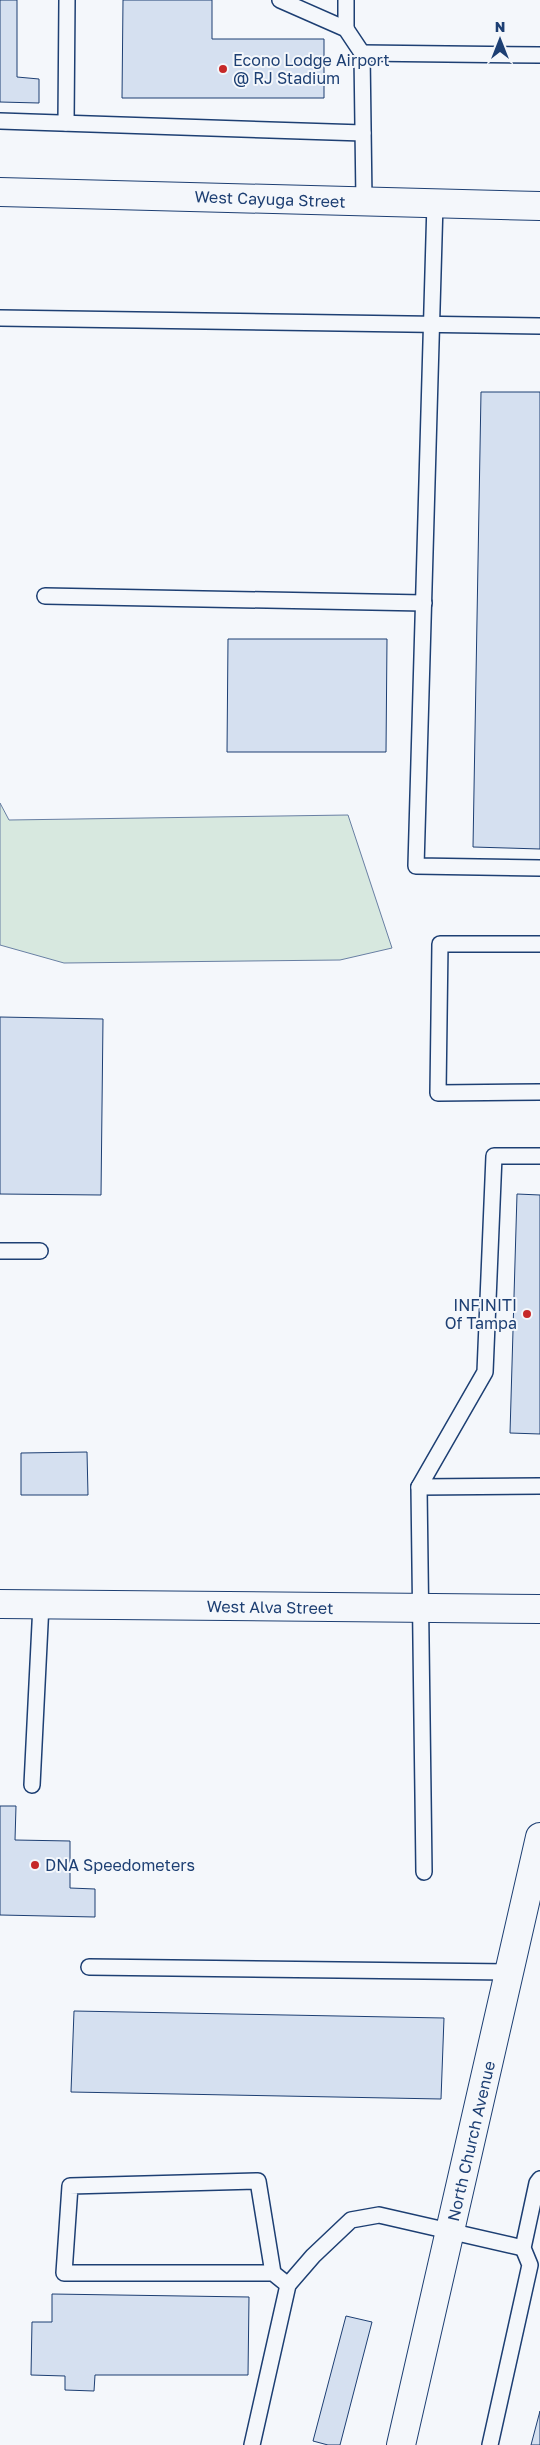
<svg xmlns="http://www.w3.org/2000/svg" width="540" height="2445" viewBox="0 0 540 2445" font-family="'Golos Text',sans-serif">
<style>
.green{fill:#d7e8df;stroke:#687fa3}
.building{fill:#d5e0f0;stroke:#1d3f73}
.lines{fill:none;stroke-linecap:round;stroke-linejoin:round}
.lane-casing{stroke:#1d3f73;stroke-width:18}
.street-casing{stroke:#1d3f73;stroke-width:30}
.lane{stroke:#f4f7fb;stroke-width:15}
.street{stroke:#f4f7fb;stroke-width:28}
.poi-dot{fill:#c62828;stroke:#f4f7fb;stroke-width:2}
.labels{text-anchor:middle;stroke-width:4;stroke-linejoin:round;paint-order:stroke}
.poi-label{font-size:16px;fill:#1d3f73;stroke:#f4f7fb;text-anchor:start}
.street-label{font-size:16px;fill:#1d3f73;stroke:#f4f7fb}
</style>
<rect width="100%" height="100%" fill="#f4f7fb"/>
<path class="green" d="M 0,803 L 9,820 L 348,815 L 392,948 L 340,960 L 64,963 L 0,945 Z"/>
<g class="building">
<path d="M 0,0 L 17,0 L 17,77 L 39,79 L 39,103 L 0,102 Z"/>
<path d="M 123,0 L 212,0 L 212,39 L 324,39 L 324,98 L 122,98 Z"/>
<path d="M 481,392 L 540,392 L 540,849 L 473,847 Z"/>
<path d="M 228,639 L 387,639 L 386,752 L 227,752 Z"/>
<path d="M 0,1017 L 103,1019 L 101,1195 L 0,1194 Z"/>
<path d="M 517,1194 L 540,1195 L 540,1434 L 510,1433 Z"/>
<path d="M 87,1452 L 88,1495 L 21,1495 L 21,1453 Z"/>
<path d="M 0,1806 L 16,1806 L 15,1840 L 70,1841 L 70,1888 L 95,1889 L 95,1917 L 0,1915 Z"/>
<path d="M 74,2011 L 444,2018 L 441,2099 L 71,2092 Z"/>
<path d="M 52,2294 L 249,2297 L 248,2375 L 95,2375 L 94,2391 L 65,2390 L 65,2376 L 31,2375 L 32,2322 L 52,2322 Z"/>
<path d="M 346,2316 L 372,2322 L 340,2445 L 328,2445 L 313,2441 Z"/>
<path d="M 540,2411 L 540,2445 L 531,2445 Z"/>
</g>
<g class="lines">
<defs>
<g id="lane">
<path d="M 280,0 L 346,29 L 362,53 L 364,201"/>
<path d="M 346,0 L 346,29"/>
<path d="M 362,53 L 540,55"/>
<path d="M 0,121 L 363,133"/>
<path d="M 66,123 L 67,0"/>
<path d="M 435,203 L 416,866 L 540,868"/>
<path d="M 0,318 L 540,326"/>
<path d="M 45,596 L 424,603"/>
<path d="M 540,944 L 440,944 L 438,1093 L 540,1092"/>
<path d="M 540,1156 L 494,1156 L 485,1372 L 419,1487 L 540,1486"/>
<path d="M 0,1251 L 40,1251"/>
<path d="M 419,1487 L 424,1872"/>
<path d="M 32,1785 L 41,1604"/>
<path d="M 89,1967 L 509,1972"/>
<path d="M 273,2273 L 64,2273 L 70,2186 L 258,2181 L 273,2273 L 288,2285"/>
<path d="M 252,2445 L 288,2285 L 313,2256 L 351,2220 L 379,2215 L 523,2248"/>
<path d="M 490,2445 L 530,2265 L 523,2248 L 537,2183 L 540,2179"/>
</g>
<g id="street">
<path d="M 0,192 L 540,206"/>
<path d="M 0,1604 L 540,1609"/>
<path d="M 401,2445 L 540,1837"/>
</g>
</defs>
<use href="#lane" class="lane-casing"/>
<use href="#street" class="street-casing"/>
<use href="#lane" class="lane"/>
<use href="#street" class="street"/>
</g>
<g class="poi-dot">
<circle cx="223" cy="69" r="5"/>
<circle cx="527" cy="1314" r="5"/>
<circle cx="35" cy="1865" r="5"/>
</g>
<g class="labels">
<g class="poi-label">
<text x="233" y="66">Econo Lodge Airport<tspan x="233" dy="18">@ RJ Stadium</tspan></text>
<text x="517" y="1311" text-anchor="end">INFINITI<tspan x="517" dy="18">Of Tampa</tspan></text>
<text x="45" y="1871">DNA Speedometers</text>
</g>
<g class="street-label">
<text transform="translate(270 199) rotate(2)" y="6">West Cayuga Street</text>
<text transform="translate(270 1607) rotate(1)" y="6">West Alva Street</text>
<text transform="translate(471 2141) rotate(-77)" y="6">North Church Avenue</text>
</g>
</g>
<g transform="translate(500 40)" stroke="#f4f7fb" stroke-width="4" paint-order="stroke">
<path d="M0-4L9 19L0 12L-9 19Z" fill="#1d3f73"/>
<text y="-8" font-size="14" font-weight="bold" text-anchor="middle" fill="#1d3f73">N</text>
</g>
</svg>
